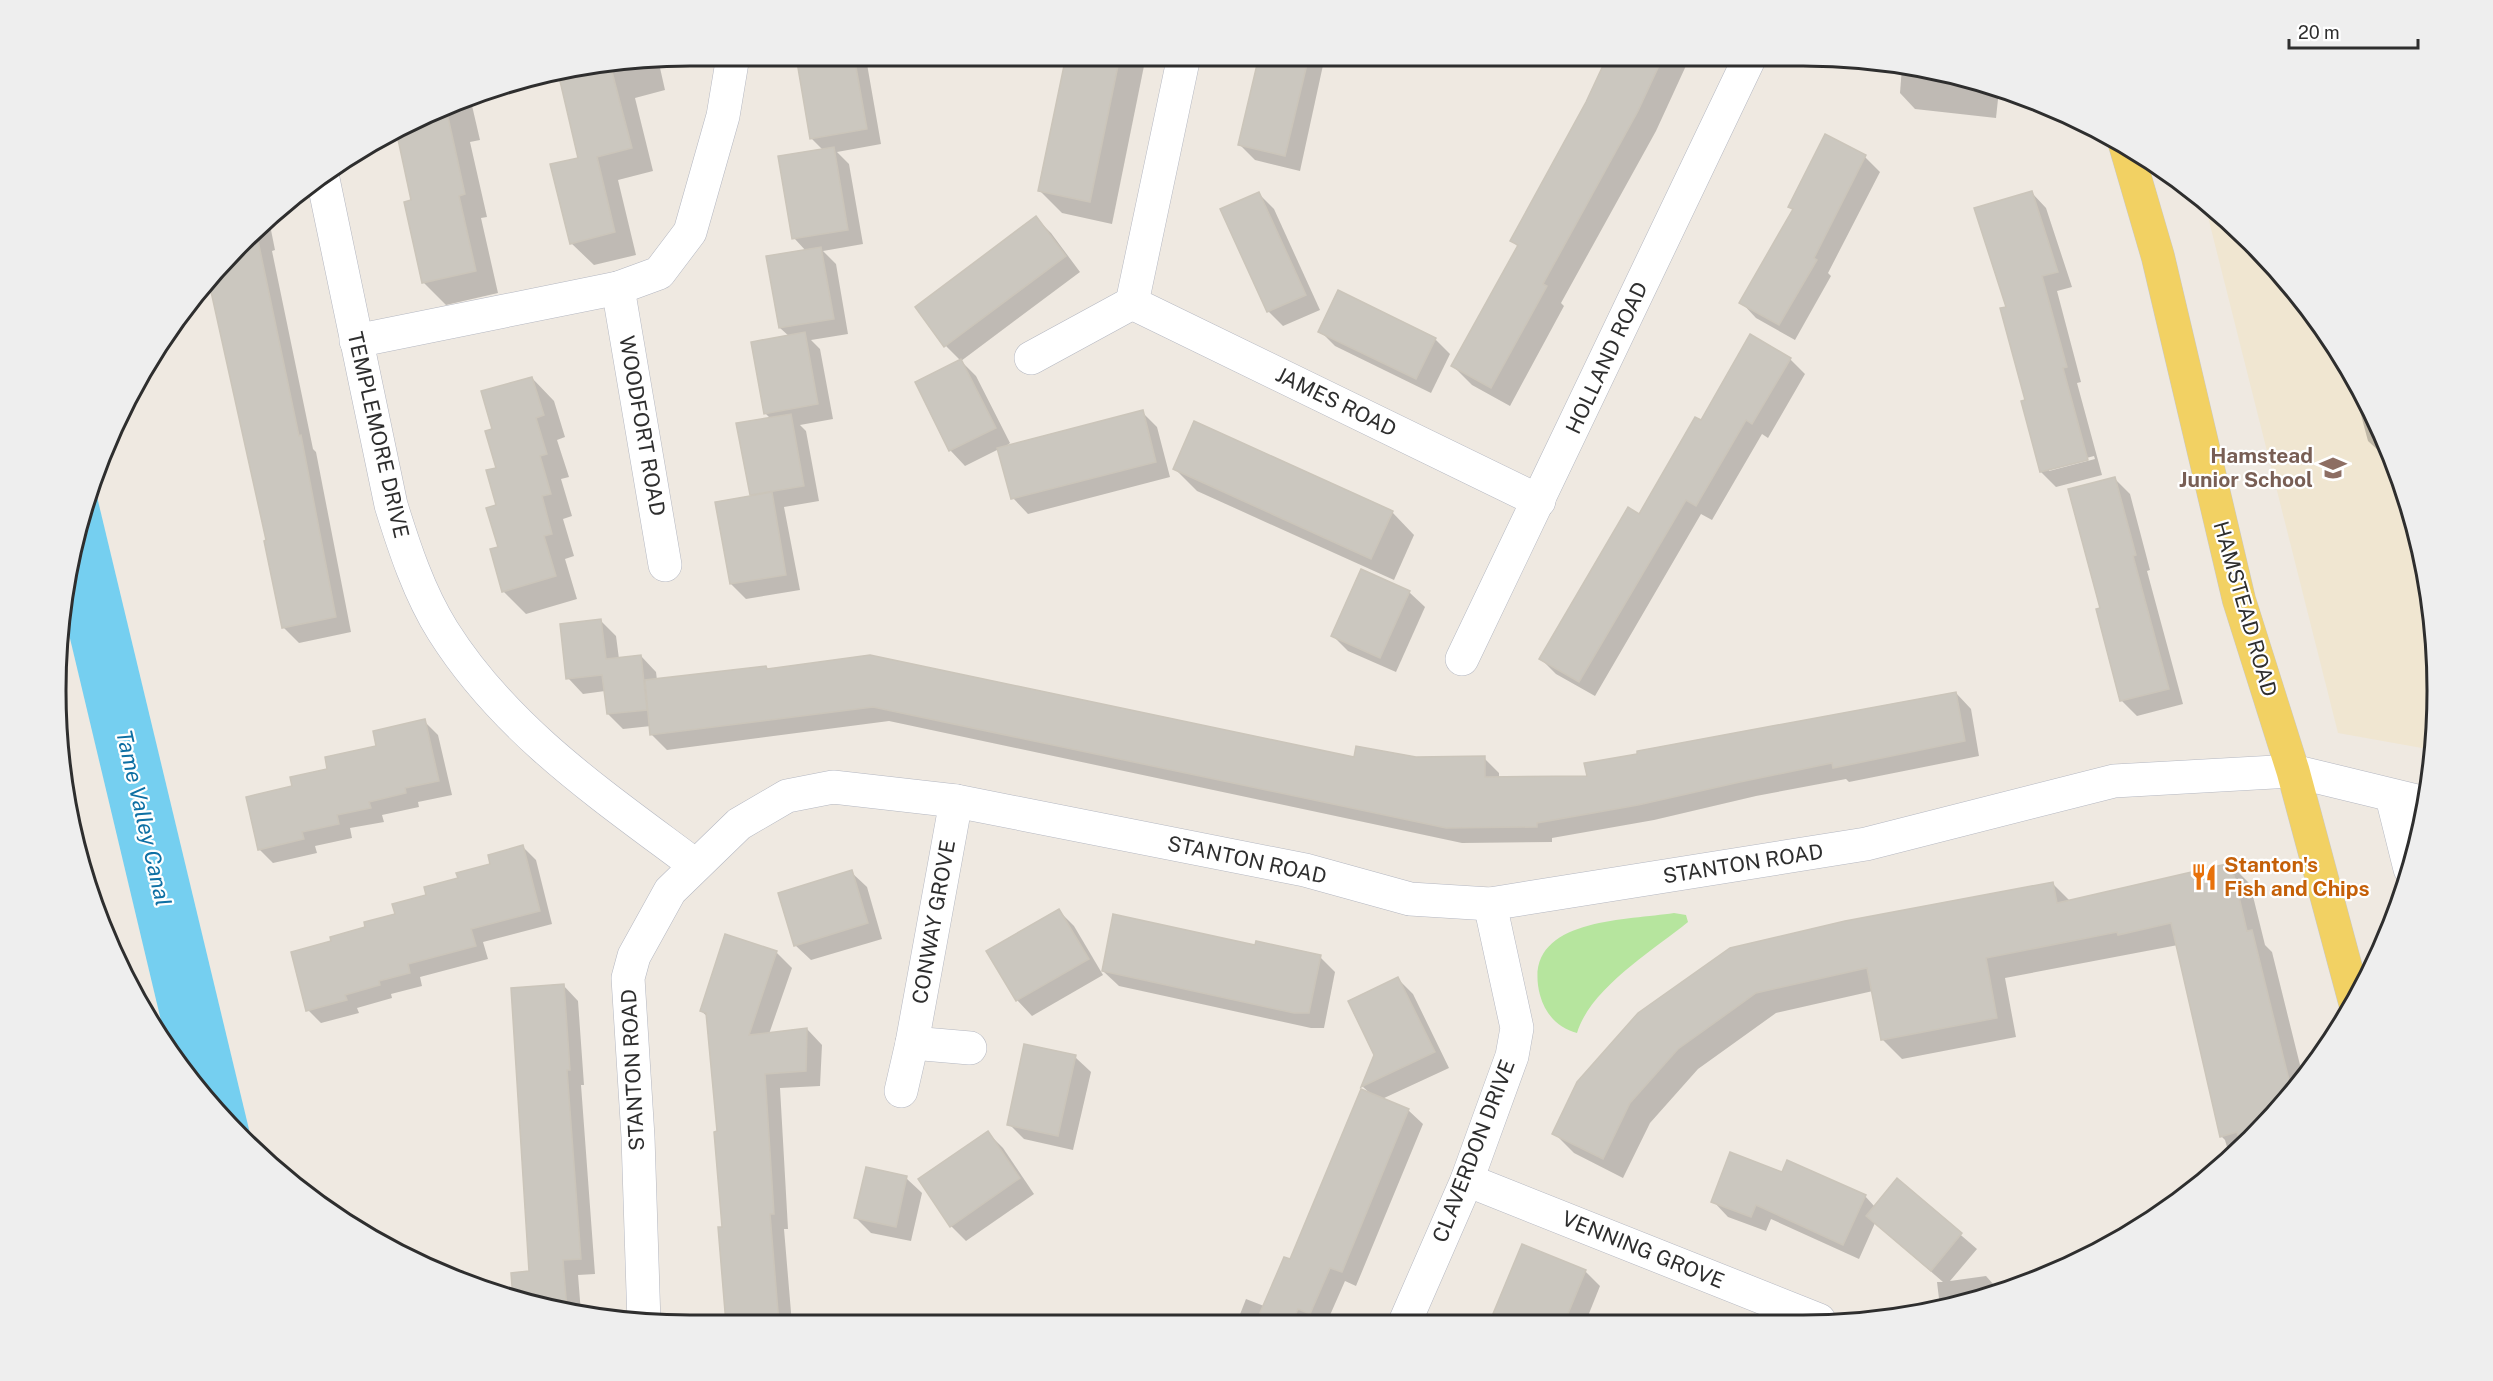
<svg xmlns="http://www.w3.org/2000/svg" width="2493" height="1381" viewBox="0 0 2493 1381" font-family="'Public Sans',sans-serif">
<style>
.education{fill:#f0e6d1}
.green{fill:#b6e59e}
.water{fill:#75cff0}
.shadow{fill:#0003;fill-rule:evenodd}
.building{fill:#cbc7bf;stroke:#cbc5ba;stroke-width:1.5}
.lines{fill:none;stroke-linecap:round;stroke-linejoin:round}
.minor-casing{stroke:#b4b7c1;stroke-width:34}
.major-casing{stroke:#c9c9c9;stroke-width:34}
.minor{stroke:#fff;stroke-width:33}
.major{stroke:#f2d163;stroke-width:33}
.labels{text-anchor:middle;stroke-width:4.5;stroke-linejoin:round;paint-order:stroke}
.street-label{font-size:21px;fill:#2e2e2e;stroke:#fff}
.education-label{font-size:21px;font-weight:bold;fill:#785e54;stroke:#fff;text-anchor:end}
.food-label{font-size:21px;font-weight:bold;fill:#c56008;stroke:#fff;text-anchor:start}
.water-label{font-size:22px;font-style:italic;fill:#0d6fa3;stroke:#fff}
.rim{fill:none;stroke:#2e2e2e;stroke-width:3}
</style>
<rect width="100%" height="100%" fill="#efe9e1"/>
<path class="education" d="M 2204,201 L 2221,213 L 2306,304 L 2372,409 L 2416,526 L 2436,649 L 2433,750 L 2338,733 Z"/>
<path class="green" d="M 1674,913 L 1686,915 L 1688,922 C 1652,951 1590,989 1577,1033 C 1558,1028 1545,1014 1540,995 C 1520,918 1623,921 1674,913 Z"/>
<path class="water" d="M 93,480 L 253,1146 L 213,1109 L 168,1050 L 63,609 L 77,526 Z"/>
<g class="shadow">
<path d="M 810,56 L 859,56 L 867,64 L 881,144 L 837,152 L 849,164 L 863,244 L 823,251 L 836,264 L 848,334 L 811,340 L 820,349 L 833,419 L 800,425 L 806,431 L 819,501 L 784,507 L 800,590 L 746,599 L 731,584 L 771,419 L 765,413 L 790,337 L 780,328 L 806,251 L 794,238 L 823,150 L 812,139 L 797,58 Z"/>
<path d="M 1068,56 L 1146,56 L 1112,224 L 1062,213 L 1040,191 Z"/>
<path d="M 1261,56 L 1325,56 L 1300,171 L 1255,160 L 1240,145 Z"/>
<path d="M 1609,57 L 1690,57 L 1656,131 L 1561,303 L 1564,306 L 1510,406 L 1472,385 L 1453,366 L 1518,247 L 1512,240 L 1588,103 Z"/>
<path d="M 658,59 L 665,90 L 635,98 L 653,171 L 618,180 L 636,255 L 594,265 L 571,243 L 588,76 L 586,66 Z"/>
<path d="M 1902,67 L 1967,77 L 1999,90 L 1996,118 L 1915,109 L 1900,93 Z"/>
<path d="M 470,97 L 480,140 L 470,142 L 487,217 L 481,218 L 498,293 L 446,305 L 423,282 L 413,201 L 397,130 Z"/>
<path d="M 1865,157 L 1880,172 L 1828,273 L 1831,276 L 1795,340 L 1756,318 L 1741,302 L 1794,210 L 1790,207 Z"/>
<path d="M 2031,192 L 2046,208 L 2072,287 L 2057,291 L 2081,382 L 2077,383 L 2102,475 L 2056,487 L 2041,472 L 2008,308 ZM 2094,456 L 2095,459 L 2049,471 L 2049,468 Z"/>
<path d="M 1259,194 L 1274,209 L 1320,310 L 1283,326 L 1268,311 Z"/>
<path d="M 1036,218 L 1051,233 L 1080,272 L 961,361 L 976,376 L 1010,443 L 1005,447 L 1142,412 L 1157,427 L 1170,477 L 1028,514 L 1013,498 L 999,449 L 965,466 L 950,450 L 961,361 L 946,346 L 917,307 Z"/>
<path d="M 269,220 L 275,250 L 272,251 L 313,449 L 316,452 L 351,632 L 299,643 L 283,627 L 247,443 L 210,276 Z"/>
<path d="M 1320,331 L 1435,339 L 1450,354 L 1431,393 L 1335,346 Z"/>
<path d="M 1790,359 L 1805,374 L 1768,438 L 1762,434 L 1712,520 L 1701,514 L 1595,696 L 1556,674 L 1541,659 L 1701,422 Z"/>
<path d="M 2350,374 L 2372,409 L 2392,463 L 2368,441 Z"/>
<path d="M 532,378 L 554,401 L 565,437 L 557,440 L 569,477 L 561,479 L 572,516 L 563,519 L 574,556 L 565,559 L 577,599 L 526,614 L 503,591 L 494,430 Z"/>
<path d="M 1174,468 L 1392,512 L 1414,535 L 1394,580 L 1197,491 Z"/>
<path d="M 2115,479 L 2130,494 L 2150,570 L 2147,571 L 2183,704 L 2137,716 L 2122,701 L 2102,609 Z"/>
<path d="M 1409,592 L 1425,607 L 1396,672 L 1348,651 L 1333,636 Z"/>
<path d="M 601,621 L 616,636 L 619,659 L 641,656 L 656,672 L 657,680 L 766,667 L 768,670 L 1356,759 L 1484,758 L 1499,773 L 1499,778 L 1588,777 L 1956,693 L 1971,709 L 1979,756 L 1849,782 L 1846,779 L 1756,796 L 1654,820 L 1552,838 L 1552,842 L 1462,843 L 889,721 L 667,750 L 652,735 L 651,726 L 623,729 L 608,714 L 605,691 L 583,694 L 568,678 Z"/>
<path d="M 424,721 L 438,735 L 452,795 L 418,802 L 419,807 L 382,815 L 384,822 L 350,828 L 352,838 L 315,846 L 317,853 L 273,863 L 259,849 L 294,788 L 378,747 Z"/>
<path d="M 523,847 L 536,860 L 552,924 L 483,942 L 488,959 L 420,977 L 422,986 L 391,994 L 392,998 L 357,1008 L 359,1013 L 321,1023 L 308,1010 L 333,942 L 397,915 Z"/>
<path d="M 2230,864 L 2250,884 L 2265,945 L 2272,952 L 2303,1077 L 2280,1109 L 2229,1154 L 2225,1140 L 2221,1136 L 2178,945 L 2005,978 L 2016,1037 L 1902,1059 L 1882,1039 L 1873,991 L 1776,1013 L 1698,1069 L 1650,1123 L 1623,1178 L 1574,1153 L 1554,1133 L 1639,1014 L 2052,883 L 2071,902 Z"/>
<path d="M 851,872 L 867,887 L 882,939 L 811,960 L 795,945 Z"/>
<path d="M 1059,911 L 1074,926 L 1103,975 L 1032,1016 L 1017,1000 L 988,952 Z"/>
<path d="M 1257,947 L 1320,957 L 1335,972 L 1324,1028 L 1311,1028 L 1119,986 L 1103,971 Z"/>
<path d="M 776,952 L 792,968 L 769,1034 L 807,1029 L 822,1045 L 820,1086 L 780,1088 L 788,1229 L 784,1229 L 792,1324 L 737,1324 L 723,1228 L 719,1133 L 708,1017 L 701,1011 Z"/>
<path d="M 1398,979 L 1413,994 L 1449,1068 L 1382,1099 L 1408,1110 L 1423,1124 L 1356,1286 L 1345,1281 L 1327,1322 L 1237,1322 L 1246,1299 L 1264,1306 L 1291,1261 L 1371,1094 L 1363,1087 L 1376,1055 Z"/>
<path d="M 563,985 L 578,1001 L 584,1085 L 581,1085 L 595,1274 L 578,1275 L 581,1313 L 526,1304 Z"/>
<path d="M 1075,1057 L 1091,1072 L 1073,1150 L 1024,1139 L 1009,1124 Z"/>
<path d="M 988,1133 L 1003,1148 L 1034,1194 L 966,1241 L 951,1226 Z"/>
<path d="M 1782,1174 L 1865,1196 L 1875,1207 L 1897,1180 L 1977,1249 L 1950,1281 L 1986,1276 L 2001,1293 L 1940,1307 L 1937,1282 L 1943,1282 L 1875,1223 L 1859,1259 L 1771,1219 L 1766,1231 L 1728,1217 L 1713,1201 Z"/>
<path d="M 906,1178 L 922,1193 L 911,1241 L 871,1233 L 856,1218 Z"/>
<path d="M 1585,1271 L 1600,1286 L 1586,1321 L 1486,1321 L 1488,1315 L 1494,1317 Z"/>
</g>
<g class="building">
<path d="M 796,56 L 854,56 L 867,129 L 810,139 Z"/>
<path d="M 1066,56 L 1120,56 L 1090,202 L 1038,191 Z"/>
<path d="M 1259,56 L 1309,56 L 1285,156 L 1238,145 Z"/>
<path d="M 1607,57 L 1663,57 L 1638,111 L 1543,284 L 1547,286 L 1491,388 L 1451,366 L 1518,245 L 1510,241 L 1586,102 Z"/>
<path d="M 611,68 L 632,148 L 597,157 L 615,232 L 570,244 L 550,164 L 578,158 L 560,81 Z"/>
<path d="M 446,108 L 465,194 L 459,196 L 476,271 L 422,283 L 404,202 L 411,200 L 396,130 Z"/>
<path d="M 1825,134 L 1866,155 L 1814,258 L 1817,260 L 1779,325 L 1739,303 L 1793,209 L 1788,207 Z"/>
<path d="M 834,147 L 848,230 L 792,239 L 778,156 Z"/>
<path d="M 2032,191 L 2058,272 L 2042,276 L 2067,367 L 2063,368 L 2088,460 L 2040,472 L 2021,401 L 2025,400 L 2000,308 L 2006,307 L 1974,208 Z"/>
<path d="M 1259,192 L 1306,295 L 1267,312 L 1220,209 Z"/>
<path d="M 1036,216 L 1066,256 L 944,347 L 915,307 Z"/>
<path d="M 256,231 L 299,436 L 301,435 L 336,617 L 282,628 L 264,541 L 266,540 L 208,278 Z"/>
<path d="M 821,247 L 834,319 L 779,328 L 766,256 Z"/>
<path d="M 1338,290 L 1436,338 L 1416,379 L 1318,332 Z"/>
<path d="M 805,332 L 818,404 L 764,414 L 751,342 Z"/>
<path d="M 1750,334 L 1791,358 L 1752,424 L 1746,420 L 1696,506 L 1686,500 L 1579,682 L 1539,659 L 1628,507 L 1639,514 L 1695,417 L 1701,420 Z"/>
<path d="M 961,359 L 996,428 L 949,451 L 915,382 Z"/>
<path d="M 532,377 L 544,415 L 536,418 L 547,454 L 540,456 L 551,494 L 542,496 L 552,534 L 544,536 L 556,576 L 502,592 L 490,549 L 498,547 L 486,508 L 496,505 L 486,470 L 496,468 L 485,431 L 492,429 L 481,391 Z"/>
<path d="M 1143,410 L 1156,462 L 1011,499 L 997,448 Z"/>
<path d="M 791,414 L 804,486 L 750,495 L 736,423 Z"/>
<path d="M 1194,421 L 1393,511 L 1371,559 L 1173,469 Z"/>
<path d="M 2115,477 L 2136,555 L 2133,556 L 2169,689 L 2120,701 L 2096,609 L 2100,608 L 2068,489 Z"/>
<path d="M 772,492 L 786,575 L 730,584 L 715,502 Z"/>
<path d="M 1361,569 L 1410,591 L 1380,658 L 1331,636 Z"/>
<path d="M 601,619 L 606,659 L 641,655 L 647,710 L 607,714 L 602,675 L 566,679 L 560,624 Z"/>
<path d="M 870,655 L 1354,757 L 1356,746 L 1416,757 L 1485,756 L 1485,777 L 1587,776 L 1584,763 L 1637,754 L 1637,751 L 1956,692 L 1965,741 L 1833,768 L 1832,763 L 1740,782 L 1638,805 L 1537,823 L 1537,827 L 1446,828 L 873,707 L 650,735 L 645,680 L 766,666 L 767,669 Z"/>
<path d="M 425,719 L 439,781 L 405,788 L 406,793 L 369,802 L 371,808 L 337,815 L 339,824 L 302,832 L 304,839 L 258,850 L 246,797 L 292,786 L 290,777 L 327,769 L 325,757 L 376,746 L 373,731 Z"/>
<path d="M 523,845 L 540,911 L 471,929 L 476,946 L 408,964 L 410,973 L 379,981 L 380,985 L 345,995 L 347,1000 L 306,1011 L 291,952 L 331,941 L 330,937 L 365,927 L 364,922 L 395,914 L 392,904 L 426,895 L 424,887 L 458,878 L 456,873 L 490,864 L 488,855 Z"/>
<path d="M 2231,863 L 2247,931 L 2252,930 L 2292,1092 L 2280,1109 L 2240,1145 L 2237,1132 L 2220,1137 L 2171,923 L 2118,935 L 2117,932 L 1986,958 L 1997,1018 L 1881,1040 L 1867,968 L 1756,993 L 1678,1049 L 1630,1103 L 1603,1159 L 1552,1134 L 1577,1082 L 1638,1013 L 1730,948 L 1845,921 L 2053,882 L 2057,903 Z"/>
<path d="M 852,870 L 868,923 L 794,946 L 778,893 Z"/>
<path d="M 1059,909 L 1089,959 L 1016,1001 L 986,951 Z"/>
<path d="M 1113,914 L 1255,945 L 1256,941 L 1321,955 L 1309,1013 L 1294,1013 L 1102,971 Z"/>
<path d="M 725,934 L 777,951 L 749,1035 L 807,1028 L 806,1071 L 765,1074 L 774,1214 L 770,1214 L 779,1324 L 726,1324 L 718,1227 L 722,1227 L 714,1132 L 717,1131 L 706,1013 L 700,1011 Z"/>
<path d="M 1398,977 L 1435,1052 L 1361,1087 L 1374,1055 L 1348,1001 Z"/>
<path d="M 564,984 L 570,1070 L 567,1070 L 581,1259 L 563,1260 L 567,1311 L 526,1304 L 513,1299 L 511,1273 L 529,1271 L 511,988 Z"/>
<path d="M 1024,1044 L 1076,1055 L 1058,1136 L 1007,1125 Z"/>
<path d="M 1361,1089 L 1409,1109 L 1342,1272 L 1330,1268 L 1310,1314 L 1298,1309 L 1292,1322 L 1256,1322 L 1284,1257 L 1290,1259 Z"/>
<path d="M 988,1131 L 1020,1178 L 950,1227 L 918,1179 Z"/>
<path d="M 1730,1152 L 1782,1172 L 1787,1160 L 1866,1195 L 1843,1245 L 1756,1205 L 1751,1217 L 1711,1202 Z"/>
<path d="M 866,1167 L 907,1176 L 896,1227 L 854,1218 Z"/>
<path d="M 1897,1178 L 1962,1233 L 1931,1271 L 1866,1216 Z"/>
<path d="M 1522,1244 L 1586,1270 L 1565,1321 L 1490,1321 Z"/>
</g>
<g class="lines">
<defs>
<g id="minor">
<path d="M 1184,56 L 1132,303 L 1539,501"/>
<path d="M 322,174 L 391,505 C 404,547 419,593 443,631 C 506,731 603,796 695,865"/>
<path d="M 618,288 L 665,565"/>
<path d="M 356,341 L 618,288 L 659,273 L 690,232 L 723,116 L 733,56"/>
<path d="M 1031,358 L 1132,303"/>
<path d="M 1462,659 L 1750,57"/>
<path d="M 2392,797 L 2410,869"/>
<path d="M 912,1043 L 970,1048"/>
<path d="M 901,1091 L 912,1043 L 956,801"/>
<path d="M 1467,1180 L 1819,1320"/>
<path d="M 1405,1322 L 1467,1180 L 1512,1056 L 1517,1028 L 1490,904"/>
<path d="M 644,1323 L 638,1137 L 628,978 L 634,956 L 670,891 L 739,824 L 787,796 L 833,787 L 956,801 L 1305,870 L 1410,899 L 1490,904 L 1866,844 L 2114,781 L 2293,771 L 2425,803"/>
</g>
<path id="major" d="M 2125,144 L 2158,257 L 2239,600 L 2293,771 L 2355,1002"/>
</defs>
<use href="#minor" class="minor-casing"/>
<use href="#major" class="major-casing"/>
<use href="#minor" class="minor"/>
<use href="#major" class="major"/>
</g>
<defs>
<symbol id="school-bare" viewBox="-9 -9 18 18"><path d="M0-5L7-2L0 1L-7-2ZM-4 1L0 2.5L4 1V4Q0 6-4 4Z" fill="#8d6e63" stroke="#fff" stroke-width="2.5" paint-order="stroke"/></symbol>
<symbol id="restaurant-bare" viewBox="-9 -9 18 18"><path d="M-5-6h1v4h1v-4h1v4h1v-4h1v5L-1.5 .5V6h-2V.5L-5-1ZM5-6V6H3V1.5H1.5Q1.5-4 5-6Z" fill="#e8710a" stroke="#fff" stroke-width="2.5" paint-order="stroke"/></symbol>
</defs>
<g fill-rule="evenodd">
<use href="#school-bare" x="2314" y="449" width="38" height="38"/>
<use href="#restaurant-bare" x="2185" y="858" width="38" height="38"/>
</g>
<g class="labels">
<g class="street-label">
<text transform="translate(1607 358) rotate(-65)" y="7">HOLLAND ROAD</text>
<text transform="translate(1336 402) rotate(26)" y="7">JAMES ROAD</text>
<text transform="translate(642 426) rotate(80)" y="7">WOODFORT ROAD</text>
<text transform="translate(378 435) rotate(77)" y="7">TEMPLEMORE DRIVE</text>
<text transform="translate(2245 609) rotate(74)" y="7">HAMSTEAD ROAD</text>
<text transform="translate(1247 860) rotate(12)" y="7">STANTON ROAD</text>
<text transform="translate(1743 864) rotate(-9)" y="7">STANTON ROAD</text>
<text transform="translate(934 922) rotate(-80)" y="7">CONWAY GROVE</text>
<text transform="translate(633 1070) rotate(-93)" y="7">STANTON ROAD</text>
<text transform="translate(1474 1151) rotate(-69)" y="7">CLAVERDON DRIVE</text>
<text transform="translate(1643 1250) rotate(22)" y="7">VENNING GROVE</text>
</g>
<g class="education-label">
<text x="2313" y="463">Hamstead<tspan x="2313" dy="24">Junior School</tspan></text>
</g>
<g class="food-label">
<text x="2224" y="872">Stanton's<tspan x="2224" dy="24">Fish and Chips</tspan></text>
</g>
<g class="water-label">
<text transform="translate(144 818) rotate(77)" y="8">Tame Valley Canal</text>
</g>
</g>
<path d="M0 0H2493V1381H0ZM690 66H1803A624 624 0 0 1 2427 690V691A624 624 0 0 1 1803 1315H690A624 624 0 0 1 66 691V690A624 624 0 0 1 690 66Z" fill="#eee" fill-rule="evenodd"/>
<path class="rim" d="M690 66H1803A624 624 0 0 1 2427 690V691A624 624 0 0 1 1803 1315H690A624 624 0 0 1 66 691V690A624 624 0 0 1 690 66Z"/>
<path d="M2289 39v9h129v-9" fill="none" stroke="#2e2e2e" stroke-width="3"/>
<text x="2298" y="39" font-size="18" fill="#2e2e2e" stroke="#ffffff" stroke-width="4.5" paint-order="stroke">20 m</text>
</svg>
